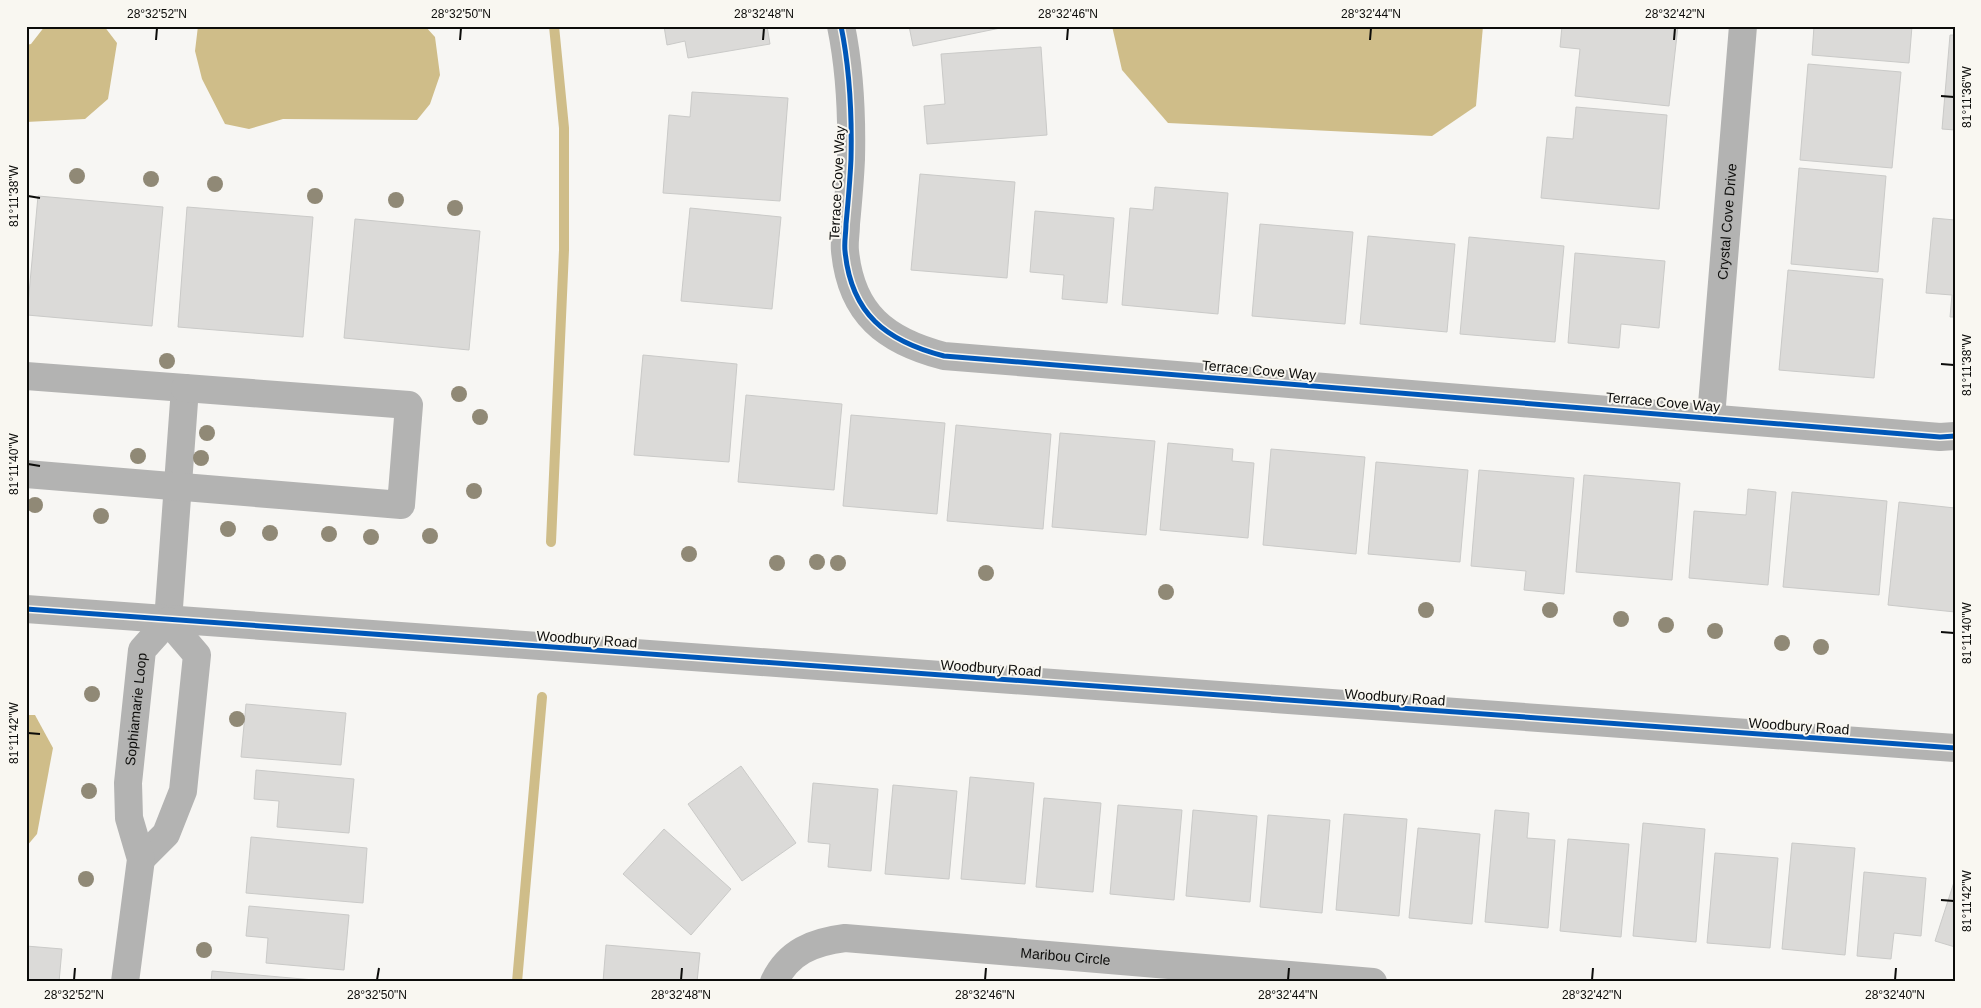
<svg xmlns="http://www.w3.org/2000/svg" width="1981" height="1008" viewBox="0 0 1981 1008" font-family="Helvetica,sans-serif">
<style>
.water{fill:#cfbd89}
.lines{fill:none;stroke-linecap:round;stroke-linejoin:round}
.stream{stroke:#cfbd89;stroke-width:10}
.building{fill:#dbdad8;stroke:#cacac8}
.minor{stroke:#b3b3b2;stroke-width:28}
.cycleway-casing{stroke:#f9f7f1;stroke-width:8}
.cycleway{stroke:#0057b8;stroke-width:5}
.tree{fill:#908976}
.ticks{fill:none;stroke:#0c0c0a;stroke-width:2}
.labels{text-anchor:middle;stroke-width:4;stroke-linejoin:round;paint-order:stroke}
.street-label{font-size:14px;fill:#0c0c0a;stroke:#f9f7f1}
.neatline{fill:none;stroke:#0c0c0a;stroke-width:2}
.ticks-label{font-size:12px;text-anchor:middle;fill:#0c0c0a}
</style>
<rect width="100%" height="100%" fill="#f7f6f3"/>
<g class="water">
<path d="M 45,26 L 104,26 L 117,43 L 108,99 L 85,119 L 26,122 L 26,45 L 31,44 Z"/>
<path d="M 198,26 L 425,26 L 435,37 L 440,75 L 430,104 L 417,120 L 283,119 L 249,129 L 225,124 L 202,79 L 195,51 Z"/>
<path d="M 1112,26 L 1483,26 L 1476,106 L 1432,136 L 1168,123 L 1122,70 Z"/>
<path d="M 26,715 L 35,715 L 53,748 L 37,834 L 26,847 Z"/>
</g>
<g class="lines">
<g class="stream">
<path d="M 551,542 L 564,250 L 564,128 L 554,26"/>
<path d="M 517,982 L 542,697"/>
</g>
</g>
<g class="building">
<path d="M 664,26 L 767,26 L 770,44 L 688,58 L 685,41 L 667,45 Z"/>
<path d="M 909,26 L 1010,26 L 913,46 Z"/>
<path d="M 1562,26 L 1678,26 L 1669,106 L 1575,96 L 1580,49 L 1560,47 Z"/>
<path d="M 1814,26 L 1912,26 L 1909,63 L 1812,55 Z"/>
<path d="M 1950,35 L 1955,35 L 1955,130 L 1942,129 Z"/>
<path d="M 1041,47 L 1047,135 L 927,144 L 924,106 L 945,104 L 941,54 Z"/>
<path d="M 1808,64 L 1901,72 L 1892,168 L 1800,160 Z"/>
<path d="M 692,92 L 788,98 L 780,201 L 663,193 L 669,115 L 690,117 Z"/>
<path d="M 1576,107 L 1667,115 L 1659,209 L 1541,198 L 1547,137 L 1573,139 Z"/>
<path d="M 1799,168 L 1886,176 L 1878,272 L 1791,264 Z"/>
<path d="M 920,174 L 1015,182 L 1007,278 L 911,270 Z"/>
<path d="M 1155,187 L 1228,193 L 1218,314 L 1122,305 L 1130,208 L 1153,210 Z"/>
<path d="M 38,196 L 163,207 L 152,326 L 27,315 Z"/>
<path d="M 187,207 L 313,217 L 303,337 L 178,327 Z"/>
<path d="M 690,208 L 781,217 L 772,309 L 681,301 Z"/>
<path d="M 1035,211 L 1114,218 L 1107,303 L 1062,299 L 1064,275 L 1030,272 Z"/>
<path d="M 1933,218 L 1955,220 L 1955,317 L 1950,317 L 1952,295 L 1926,293 Z"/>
<path d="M 355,219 L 480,231 L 469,350 L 344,338 Z"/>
<path d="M 1260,224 L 1353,232 L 1345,324 L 1252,316 Z"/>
<path d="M 1368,236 L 1455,244 L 1447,332 L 1360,324 Z"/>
<path d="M 1469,237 L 1564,246 L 1555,342 L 1460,334 Z"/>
<path d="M 1575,253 L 1665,261 L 1659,328 L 1621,324 L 1619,348 L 1568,343 Z"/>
<path d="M 1788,270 L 1883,279 L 1874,378 L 1779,370 Z"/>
<path d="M 643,355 L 737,364 L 729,462 L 634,455 Z"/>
<path d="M 746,395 L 842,404 L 834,490 L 738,482 Z"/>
<path d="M 851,415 L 945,423 L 937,514 L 843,506 Z"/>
<path d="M 956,425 L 1051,434 L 1043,529 L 947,521 Z"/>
<path d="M 1060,433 L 1155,441 L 1146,535 L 1052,527 Z"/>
<path d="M 1168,443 L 1233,449 L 1232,461 L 1254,463 L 1248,538 L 1160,530 Z"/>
<path d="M 1271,449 L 1365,457 L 1356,554 L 1263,545 Z"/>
<path d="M 1376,462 L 1468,470 L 1460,562 L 1368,554 Z"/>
<path d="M 1479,470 L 1574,478 L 1564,594 L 1524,590 L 1526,571 L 1471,566 Z"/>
<path d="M 1584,475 L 1680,483 L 1672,580 L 1576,572 Z"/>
<path d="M 1748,489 L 1776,492 L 1768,585 L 1689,578 L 1694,511 L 1746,515 Z"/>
<path d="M 1792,492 L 1887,501 L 1879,595 L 1783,587 Z"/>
<path d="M 1899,502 L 1955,508 L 1955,612 L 1888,605 Z"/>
<path d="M 246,704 L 346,713 L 341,765 L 241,757 Z"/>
<path d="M 741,766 L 796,843 L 742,881 L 688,804 Z"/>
<path d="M 256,770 L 354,779 L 349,833 L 277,827 L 279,801 L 254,799 Z"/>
<path d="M 970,777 L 1034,783 L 1025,884 L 961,879 Z"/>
<path d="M 813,783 L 878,789 L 871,871 L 828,867 L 830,844 L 808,842 Z"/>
<path d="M 893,785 L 957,791 L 949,879 L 885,874 Z"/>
<path d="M 1044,798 L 1101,803 L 1093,892 L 1036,887 Z"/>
<path d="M 1118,805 L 1182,810 L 1174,900 L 1110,894 Z"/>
<path d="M 1193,810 L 1257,816 L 1250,902 L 1186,896 Z"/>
<path d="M 1495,810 L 1529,813 L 1527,838 L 1555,840 L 1548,928 L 1485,922 Z"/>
<path d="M 1344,814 L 1407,819 L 1399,916 L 1336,910 Z"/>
<path d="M 1268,815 L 1330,820 L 1322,913 L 1260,907 Z"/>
<path d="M 1643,823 L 1705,829 L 1696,942 L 1633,936 Z"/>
<path d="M 1418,828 L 1480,834 L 1472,924 L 1409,918 Z"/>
<path d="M 664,829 L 731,889 L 691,935 L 623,874 Z"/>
<path d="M 251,837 L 367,848 L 363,903 L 246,893 Z"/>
<path d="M 1568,839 L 1629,844 L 1621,937 L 1560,931 Z"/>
<path d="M 1792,843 L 1855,848 L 1845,955 L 1782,949 Z"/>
<path d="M 1715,853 L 1778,858 L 1770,948 L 1707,943 Z"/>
<path d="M 1864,872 L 1926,878 L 1921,936 L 1894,933 L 1891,959 L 1857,956 Z"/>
<path d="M 1955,879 L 1955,947 L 1935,941 Z"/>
<path d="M 249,906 L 349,915 L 344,970 L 266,963 L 268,938 L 246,936 Z"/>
<path d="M 606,945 L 700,953 L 697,982 L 603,982 Z"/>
<path d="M 26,946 L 62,949 L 59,982 L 26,982 Z"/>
<path d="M 212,971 L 314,980 L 314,982 L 211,982 Z"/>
</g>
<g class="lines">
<g class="minor">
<path d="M 841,26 C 850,70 852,115 851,159 C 850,181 848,203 846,224 C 846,233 844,242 845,251 C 851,314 886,341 944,356 L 1940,437 L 1955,436"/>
<path d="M 26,376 L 185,388 L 168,621"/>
<path id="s1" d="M 1711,417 L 1743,26"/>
<path d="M 26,474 L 401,505 L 409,405 L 185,388"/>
<path d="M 26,609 L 1955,748"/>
<path d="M 141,859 L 166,834 L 183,791 L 197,655 L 168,621"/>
<path id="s2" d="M 125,982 L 141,859 L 129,818 L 128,783 L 142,650 L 168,621"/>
<path id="s3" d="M 774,982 C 788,952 813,942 845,938 L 1373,982"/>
</g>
<defs>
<g id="cycleway">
<path d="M 841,26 C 850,70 852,115 851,159 C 850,181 848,203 846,224 C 846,233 844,242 845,251 C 851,314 886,341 944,356 L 1940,437 L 1955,436"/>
<path d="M 26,609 L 1955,748"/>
</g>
</defs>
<use href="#cycleway" class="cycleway-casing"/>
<use href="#cycleway" class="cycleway"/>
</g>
<g class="tree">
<circle cx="77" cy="176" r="8"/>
<circle cx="151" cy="179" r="8"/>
<circle cx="215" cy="184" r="8"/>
<circle cx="315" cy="196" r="8"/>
<circle cx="396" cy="200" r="8"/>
<circle cx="455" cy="208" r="8"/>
<circle cx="167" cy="361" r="8"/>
<circle cx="459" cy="394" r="8"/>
<circle cx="480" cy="417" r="8"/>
<circle cx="207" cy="433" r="8"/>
<circle cx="138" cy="456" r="8"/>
<circle cx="201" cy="458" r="8"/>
<circle cx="474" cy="491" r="8"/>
<circle cx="35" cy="505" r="8"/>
<circle cx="101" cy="516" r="8"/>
<circle cx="228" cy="529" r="8"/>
<circle cx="270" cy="533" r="8"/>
<circle cx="329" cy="534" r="8"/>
<circle cx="430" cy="536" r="8"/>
<circle cx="371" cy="537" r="8"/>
<circle cx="689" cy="554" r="8"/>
<circle cx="817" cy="562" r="8"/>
<circle cx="777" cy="563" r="8"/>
<circle cx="838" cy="563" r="8"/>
<circle cx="986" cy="573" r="8"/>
<circle cx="1166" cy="592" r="8"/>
<circle cx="1426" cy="610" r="8"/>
<circle cx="1550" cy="610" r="8"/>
<circle cx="1621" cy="619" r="8"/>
<circle cx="1666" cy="625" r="8"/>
<circle cx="1715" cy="631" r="8"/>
<circle cx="1782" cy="643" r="8"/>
<circle cx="1821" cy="647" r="8"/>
<circle cx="92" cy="694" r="8"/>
<circle cx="237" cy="719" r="8"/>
<circle cx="89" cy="791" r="8"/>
<circle cx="86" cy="879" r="8"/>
<circle cx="204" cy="950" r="8"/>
</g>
<path class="ticks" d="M 156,40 L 157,28M 460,40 L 461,28M 763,40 L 764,28M 1067,40 L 1068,28M 1370,40 L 1371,28M 1674,40 L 1675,28M 1941,96 L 1954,97M 28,196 L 40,198M 1941,364 L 1954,365M 28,464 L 40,466M 1941,632 L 1954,633M 28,733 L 40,734M 1941,900 L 1954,901M 74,980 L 75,968M 377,980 L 379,968M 681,980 L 682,968M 985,980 L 986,968M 1288,980 L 1289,968M 1592,980 L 1593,968M 1895,980 L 1896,968"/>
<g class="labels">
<g class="street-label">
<text transform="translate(837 183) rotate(-87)" y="5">Terrace Cove Way</text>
<text dy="5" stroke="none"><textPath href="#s1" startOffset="196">Crystal Cove Drive</textPath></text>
<text transform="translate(1259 370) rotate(5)" y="5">Terrace Cove Way</text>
<text transform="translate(1663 402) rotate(5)" y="5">Terrace Cove Way</text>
<text transform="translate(587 639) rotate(4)" y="5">Woodbury Road</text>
<text transform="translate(991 668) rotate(4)" y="5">Woodbury Road</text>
<text transform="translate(1395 697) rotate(4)" y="5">Woodbury Road</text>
<text dy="5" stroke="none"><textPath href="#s2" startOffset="276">Sophiamarie Loop</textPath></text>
<text transform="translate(1799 726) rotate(4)" y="5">Woodbury Road</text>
<text dy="5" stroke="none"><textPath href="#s3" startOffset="309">Maribou Circle</textPath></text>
</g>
</g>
<rect width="1981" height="1008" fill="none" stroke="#f9f7f1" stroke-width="55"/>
<rect x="28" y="28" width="1926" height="952" class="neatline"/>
<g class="ticks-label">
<text x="157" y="18">28°32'52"N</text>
<text x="461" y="18">28°32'50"N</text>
<text x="764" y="18">28°32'48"N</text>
<text x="1068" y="18">28°32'46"N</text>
<text x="1371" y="18">28°32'44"N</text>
<text x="1675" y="18">28°32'42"N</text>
<text transform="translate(1967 97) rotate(-90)" y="4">81°11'36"W</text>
<text transform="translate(14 196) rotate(-90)" y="4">81°11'38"W</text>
<text transform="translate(1967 365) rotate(-90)" y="4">81°11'38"W</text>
<text transform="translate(14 464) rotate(-90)" y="4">81°11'40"W</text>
<text transform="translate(1967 633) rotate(-90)" y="4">81°11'40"W</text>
<text transform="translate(14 733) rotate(-90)" y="4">81°11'42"W</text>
<text transform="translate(1967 901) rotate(-90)" y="4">81°11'42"W</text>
<text x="74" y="999">28°32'52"N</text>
<text x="377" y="999">28°32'50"N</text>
<text x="681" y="999">28°32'48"N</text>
<text x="985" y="999">28°32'46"N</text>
<text x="1288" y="999">28°32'44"N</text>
<text x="1592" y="999">28°32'42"N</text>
<text x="1895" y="999">28°32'40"N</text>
</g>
</svg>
